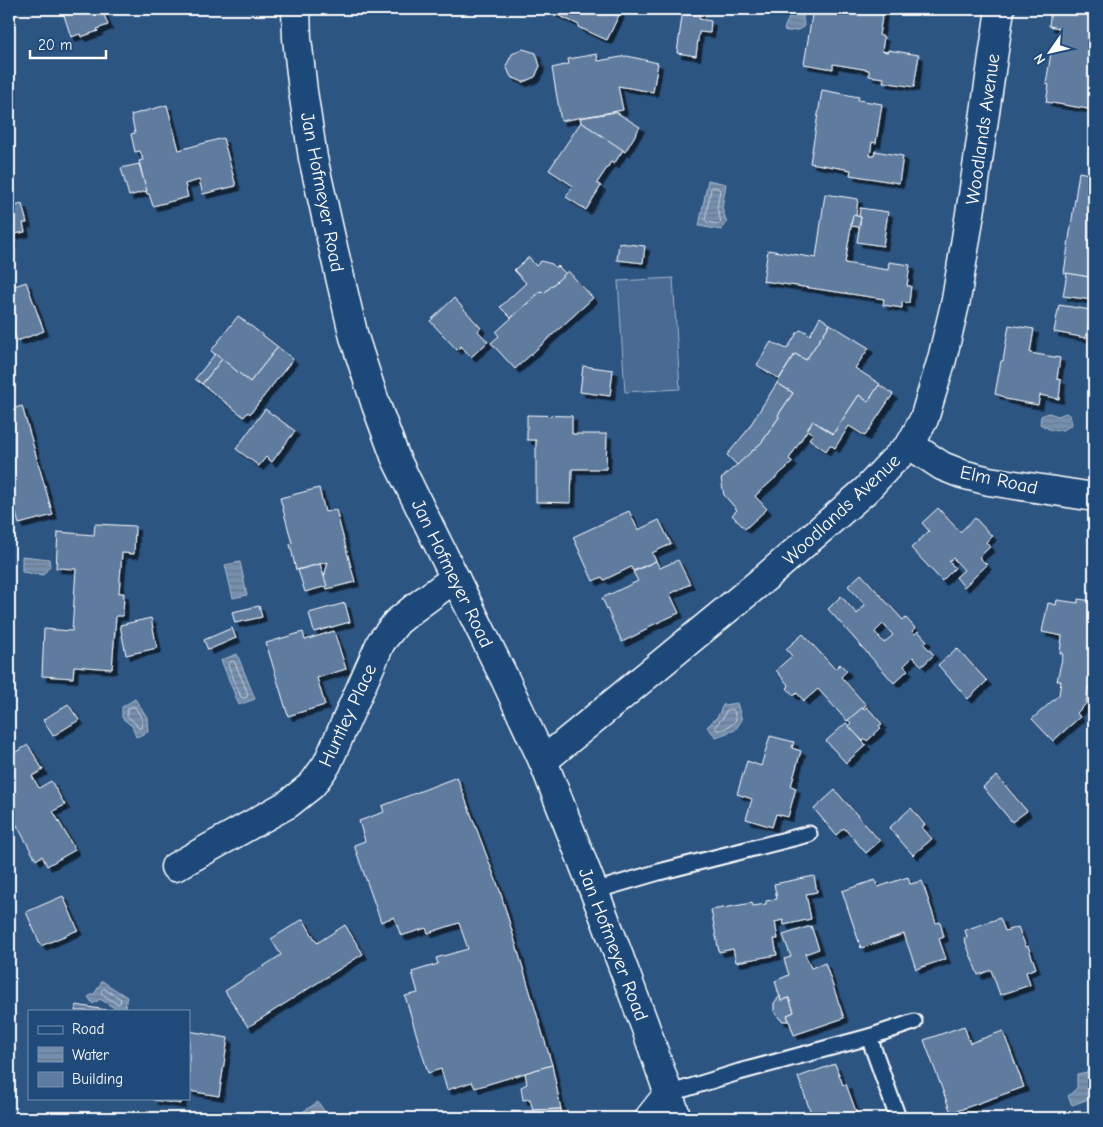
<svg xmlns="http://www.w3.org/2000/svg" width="1103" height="1127" viewBox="0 0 1103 1127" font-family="'Comic Neue',sans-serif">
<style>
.pitch{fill:#486b92;stroke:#a4b5c8}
.water{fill:url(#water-rules);stroke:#acbcce}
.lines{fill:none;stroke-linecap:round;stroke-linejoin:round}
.shore{stroke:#c7d2de;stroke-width:1}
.building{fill:#5e7c9f;stroke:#fff;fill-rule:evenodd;filter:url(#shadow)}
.lane-casing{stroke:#fff;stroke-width:19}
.street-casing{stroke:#fff;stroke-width:31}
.secondary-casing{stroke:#fff;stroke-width:31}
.lane{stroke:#1f4a7a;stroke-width:15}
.street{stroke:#1f4a7a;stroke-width:28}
.secondary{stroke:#1f4a7a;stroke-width:28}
.labels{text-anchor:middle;stroke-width:4.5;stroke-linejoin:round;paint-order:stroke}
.street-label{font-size:19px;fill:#fff;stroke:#1f4a7a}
</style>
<defs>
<pattern id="water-rules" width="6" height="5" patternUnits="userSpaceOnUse" patternTransform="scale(1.25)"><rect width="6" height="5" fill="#748fad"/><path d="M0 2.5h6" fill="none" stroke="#66788b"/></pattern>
<filter id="shadow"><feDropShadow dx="4.5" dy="4.5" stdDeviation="0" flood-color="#0009"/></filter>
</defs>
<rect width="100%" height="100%" fill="#2c5582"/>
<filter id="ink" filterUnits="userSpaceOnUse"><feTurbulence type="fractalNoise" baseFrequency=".02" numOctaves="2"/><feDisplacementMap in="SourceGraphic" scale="10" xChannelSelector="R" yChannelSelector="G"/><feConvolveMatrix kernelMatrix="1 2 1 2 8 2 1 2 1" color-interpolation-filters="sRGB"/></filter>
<g filter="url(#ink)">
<path class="pitch" d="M 673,278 L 680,389 L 625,392 L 618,281 Z"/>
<g class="water">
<path d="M 790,9 L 805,9 C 804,10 803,16 803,18 C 804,25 806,28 797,30 C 791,31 789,32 784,30 C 785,24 789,19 791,13 Z"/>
<path d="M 708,180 L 726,184 L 722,208 L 727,223 L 721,230 L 699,226 Z"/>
<path d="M 1049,413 L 1058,416 L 1066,413 L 1070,416 L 1072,424 C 1061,434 1052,432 1040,424 L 1041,416 Z"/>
<path d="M 22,556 L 49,559 L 50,566 L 43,575 L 22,572 Z"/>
<path d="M 240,562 L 247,595 L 233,598 L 225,565 Z"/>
<path d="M 237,654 L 255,699 L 239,705 L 221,660 Z"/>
<path d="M 135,699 L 147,717 L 148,732 L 136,737 L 132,726 L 122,718 L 122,707 Z"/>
<path d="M 737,703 L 742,720 L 735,730 L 716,737 L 707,727 L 718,716 L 723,705 Z"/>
<path d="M 102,981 L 127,997 L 125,1008 L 116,1009 L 100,999 L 93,1004 L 88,997 L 95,993 Z"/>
<path d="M 1092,1071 L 1092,1098 L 1072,1105 L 1068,1096 L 1077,1088 L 1077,1074 Z"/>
<path d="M 318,1102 L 329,1118 L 293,1118 Z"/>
</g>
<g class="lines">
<g class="shore">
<path d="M 713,187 L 718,188 L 720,190 L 717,208 L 721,222 L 718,224 L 707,222 L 705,220 L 711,189 Z"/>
<path d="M 233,661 L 235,663 L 248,694 L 247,697 L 244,698 L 241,697 L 228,665 L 229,663 Z"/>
<path d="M 132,707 L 135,707 L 142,719 L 142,726 L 141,728 L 138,728 L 135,723 L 127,716 L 127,710 Z"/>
<path d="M 732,709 L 734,711 L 736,720 C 731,726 724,730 717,730 L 715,726 L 723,718 L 726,711 Z"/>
<path d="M 104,989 L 121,999 L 120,1003 L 117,1004 L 102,994 L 101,992 Z"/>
</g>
</g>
<g class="building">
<path d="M 62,9 L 102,9 L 108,25 L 97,29 L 98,31 L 81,37 L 80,34 L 71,37 Z"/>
<path d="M 545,9 L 611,9 L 620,13 L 607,40 L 578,27 L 579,25 Z"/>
<path d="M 683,9 L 700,11 L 699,19 L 711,21 L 710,33 L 699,32 L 696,56 L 677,53 Z"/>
<path d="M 813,9 L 865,9 L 883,12 L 879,35 L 884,37 L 882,51 L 888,52 L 888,50 L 919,55 L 914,87 L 883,82 L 884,78 L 869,76 L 869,70 L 833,64 L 833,69 L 804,64 Z"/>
<path d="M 1051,9 L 1094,9 L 1094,110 L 1046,102 L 1049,85 L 1046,84 L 1052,47 L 1056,48 L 1059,28 L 1049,26 Z"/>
<path d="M 523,49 L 536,53 L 540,66 L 535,77 L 523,82 L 511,77 L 506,66 L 512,54 Z"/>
<path d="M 597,54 L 598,61 L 627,56 L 658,63 L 653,92 L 618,86 L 623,110 L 561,121 L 552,68 L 569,64 L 568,59 Z"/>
<path d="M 822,90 L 859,97 L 858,100 L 882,104 L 876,143 L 872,142 L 870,156 L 874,156 L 875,151 L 903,156 L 899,183 L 850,175 L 851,170 L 810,163 Z"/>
<path d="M 167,105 L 179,150 L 223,138 L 236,186 L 203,194 L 199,180 L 185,184 L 188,197 L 153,206 L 149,194 L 147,194 L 139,161 L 143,160 L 140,151 L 135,152 L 131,134 L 135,133 L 131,115 Z"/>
<path d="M 616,112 L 640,127 L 625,152 L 581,122 L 580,118 Z"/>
<path d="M 581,122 L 623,150 L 614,164 L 611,162 L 597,183 L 601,186 L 586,210 L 566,197 L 573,186 L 549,170 Z"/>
<path d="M 139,164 L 147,191 L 129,196 L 121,168 Z"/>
<path d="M 1079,172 L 1094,175 L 1094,278 L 1064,273 Z"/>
<path d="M 825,194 L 858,199 L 856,216 L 853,215 L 845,263 L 888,270 L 889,262 L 910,265 L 907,286 L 911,286 L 909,303 L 902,302 L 902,308 L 883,305 L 884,299 L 763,281 L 768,250 L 816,258 Z"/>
<path d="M 22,204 L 27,223 L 23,223 L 25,232 L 10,235 L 12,243 L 9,244 L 9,208 Z"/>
<path d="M 860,208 L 888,212 L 883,246 L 857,242 L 861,217 L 859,217 Z"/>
<path d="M 853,215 L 861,217 L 859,227 L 851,226 Z"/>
<path d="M 619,243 L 645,246 L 643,263 L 617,260 Z"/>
<path d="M 529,257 L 536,266 L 541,261 L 552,264 L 556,268 L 558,266 L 566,274 L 544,293 L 541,291 L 511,318 L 500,307 L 526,283 L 514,270 Z"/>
<path d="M 568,271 L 593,298 L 515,369 L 491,343 L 499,336 L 496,332 L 541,291 L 544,293 Z"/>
<path d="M 1067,273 L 1094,278 L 1092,300 L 1063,296 Z"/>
<path d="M 26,282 L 44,331 L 17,341 L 9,318 L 9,288 Z"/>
<path d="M 454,298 L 481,328 L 478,331 L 488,342 L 471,357 L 461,346 L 457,350 L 430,321 Z"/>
<path d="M 1059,305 L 1091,310 L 1086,338 L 1054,332 Z"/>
<path d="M 238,316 L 278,347 L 250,382 L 211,351 Z"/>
<path d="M 820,317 L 830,324 L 806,360 L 795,354 L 779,379 L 757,365 L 771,342 L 787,349 L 797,333 L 800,330 L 807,332 L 810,335 Z"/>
<path d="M 830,324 L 869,348 L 855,368 L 880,384 L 868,402 L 859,395 L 833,434 L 813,421 L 789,459 L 793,462 L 755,496 L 767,509 L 745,529 L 732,515 L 737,510 L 724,495 L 721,479 L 762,442 L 779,417 L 778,415 L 793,393 L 777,383 L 795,354 L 806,360 Z"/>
<path d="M 1009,325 L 1034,329 L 1030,353 L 1060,358 L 1057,379 L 1061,380 L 1059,399 L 1040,395 L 1038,405 L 1005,399 L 1002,396 L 995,394 L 1001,361 L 1003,361 Z"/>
<path d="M 278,347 L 293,359 L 250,414 L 248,412 L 244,417 L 202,384 L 222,359 L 250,382 Z"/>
<path d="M 215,354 L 222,359 L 202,384 L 195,379 Z"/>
<path d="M 583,366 L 613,370 L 610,396 L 580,392 Z"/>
<path d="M 777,383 L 793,393 L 778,415 L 779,417 L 762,442 L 737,465 L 727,455 L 746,432 Z"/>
<path d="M 879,385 L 893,394 L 865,436 L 849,426 L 835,448 L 830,445 L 826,451 L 809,439 L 813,434 L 807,430 L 813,421 L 833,434 L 859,395 L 868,402 Z"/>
<path d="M 22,406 L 53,515 L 19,524 L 9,488 L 9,410 Z"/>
<path d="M 265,409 L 295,431 L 272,462 L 266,457 L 259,466 L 236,449 Z"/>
<path d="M 527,415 L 572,416 L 572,434 L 607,434 L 606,469 L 572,469 L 571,503 L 536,502 L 536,440 L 527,440 Z"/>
<path d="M 319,488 L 325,512 L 336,510 L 355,582 L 327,589 L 324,577 L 328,562 L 296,570 L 290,544 L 292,543 L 280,498 Z"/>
<path d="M 938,508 L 960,532 L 975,518 L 992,536 L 986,542 L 990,547 L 979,557 L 987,565 L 964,587 L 956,577 L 964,570 L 953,558 L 949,561 L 955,568 L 942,581 L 911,548 L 929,531 L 922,523 Z"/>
<path d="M 629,511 L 638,530 L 659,520 L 671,544 L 652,553 L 656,561 L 633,571 L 631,567 L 604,580 L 602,577 L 593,581 L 573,537 Z"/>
<path d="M 95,524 L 135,526 L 134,554 L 122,553 L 119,593 L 124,593 L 123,616 L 116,616 L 112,669 L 74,666 L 73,678 L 42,676 L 44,629 L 72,631 L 76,569 L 56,568 L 58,532 L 94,535 Z"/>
<path d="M 678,560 L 690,584 L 670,594 L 679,613 L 648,627 L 648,629 L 622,642 L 602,598 L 638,581 L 633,572 L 656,561 L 660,568 Z"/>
<path d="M 320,564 L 327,586 L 305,592 L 298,570 Z"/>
<path d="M 861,574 L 903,620 L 906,618 L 915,628 L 912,631 L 915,634 L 918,631 L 927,641 L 924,644 L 934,655 L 922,666 L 913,657 L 904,666 L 908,670 L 894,683 L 828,609 L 841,596 L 857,614 L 865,605 L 848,586 ZM 883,624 L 893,635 L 884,643 L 875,632 Z"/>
<path d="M 1078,599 L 1093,601 L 1093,606 L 1094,606 L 1094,687 L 1088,687 L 1086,704 L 1077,713 L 1080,717 L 1053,741 L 1032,719 L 1059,695 L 1061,681 L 1057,681 L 1063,654 L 1060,653 L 1062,636 L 1042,632 L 1048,603 L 1056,605 L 1057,600 L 1078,603 Z"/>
<path d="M 345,603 L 350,622 L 314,632 L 309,613 Z"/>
<path d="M 259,606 L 262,617 L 235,623 L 232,612 Z"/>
<path d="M 151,618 L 157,648 L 126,655 L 120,625 Z"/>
<path d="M 232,628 L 236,638 L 208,650 L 204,640 Z"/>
<path d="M 334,631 L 346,669 L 317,678 L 325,705 L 288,716 L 266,643 L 303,632 L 305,640 Z"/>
<path d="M 803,634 L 835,669 L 840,664 L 847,671 L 841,677 L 866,705 L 847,721 L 818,689 L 804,701 L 797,693 L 794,696 L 787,688 L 789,686 L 776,670 L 792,656 L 786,649 Z"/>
<path d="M 957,648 L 987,681 L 968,699 L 938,665 Z"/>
<path d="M 68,704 L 79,720 L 53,736 L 43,720 Z"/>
<path d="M 863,707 L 864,709 L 867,707 L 882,724 L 879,726 L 881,728 L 867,741 L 865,739 L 863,741 L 848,726 L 851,723 L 848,720 Z"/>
<path d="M 846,723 L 866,745 L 846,763 L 826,741 Z"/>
<path d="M 770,736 L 794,742 L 792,748 L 801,751 L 791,786 L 796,788 L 788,817 L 776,814 L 772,827 L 746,819 L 752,799 L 737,794 L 747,761 L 761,766 Z"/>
<path d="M 28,745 L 43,770 L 32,776 L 39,788 L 51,781 L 65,805 L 53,811 L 75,850 L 47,866 L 42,856 L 36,860 L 9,811 L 9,756 Z"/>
<path d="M 997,776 L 1027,811 L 1012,822 L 983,787 Z"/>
<path d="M 457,777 L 500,891 L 552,1065 L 475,1088 L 472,1082 L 447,1090 L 441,1069 L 428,1073 L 405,996 L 418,993 L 412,972 L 438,964 L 436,958 L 468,949 L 459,923 L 428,933 L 426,928 L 401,936 L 394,917 L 381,922 L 354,845 L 365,841 L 359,821 L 384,812 L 382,806 Z"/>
<path d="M 835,790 L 880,841 L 866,853 L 844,828 L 836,835 L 814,809 Z"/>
<path d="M 911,808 L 925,825 L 922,827 L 932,839 L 913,855 L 889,828 Z"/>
<path d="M 814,876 L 817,892 L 806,894 L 811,919 L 784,925 L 783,920 L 775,922 L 778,939 L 774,939 L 777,955 L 736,962 L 733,949 L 719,952 L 711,910 L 752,903 L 753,906 L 766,904 L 766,901 L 777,899 L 774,884 Z"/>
<path d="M 908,877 L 910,884 L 922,881 L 936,923 L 940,922 L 944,937 L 939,939 L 946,959 L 916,969 L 904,934 L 861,948 L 842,891 L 875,880 L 878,887 Z"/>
<path d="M 63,896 L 78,930 L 41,946 L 26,912 Z"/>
<path d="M 1000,918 L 1005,931 L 1018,927 L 1026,947 L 1028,946 L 1036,968 L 1026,972 L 1030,985 L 1000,995 L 991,970 L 978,975 L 964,938 L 967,937 L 965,930 Z"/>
<path d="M 303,919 L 317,943 L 345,925 L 363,954 L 248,1027 L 225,991 L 281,955 L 271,939 Z"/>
<path d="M 811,926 L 819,949 L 805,954 L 811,968 L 825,963 L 844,1018 L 794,1035 L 787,1015 L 794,1012 L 789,998 L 781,1001 L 775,981 L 789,975 L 784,959 L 791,957 L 783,935 Z"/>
<path d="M 780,996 L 781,1001 L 789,998 L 794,1012 L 787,1015 L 789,1021 L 783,1021 L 780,1019 L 774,1011 L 774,1003 Z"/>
<path d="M 76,1005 L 106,1010 L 106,1011 L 75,1011 Z"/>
<path d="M 964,1026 L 970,1043 L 1003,1031 L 1024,1087 L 951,1113 L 924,1040 Z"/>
<path d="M 189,1031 L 228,1038 L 219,1096 L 189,1091 Z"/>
<path d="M 835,1064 L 843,1085 L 846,1084 L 858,1117 L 856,1118 L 796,1118 L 811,1113 L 798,1077 Z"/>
<path d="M 552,1065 L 561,1109 L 533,1110 L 530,1099 L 523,1100 L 521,1087 L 527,1084 L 525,1073 Z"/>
<path d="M 153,1098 L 182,1098 L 181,1104 L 153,1100 Z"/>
<path d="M 561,1109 L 562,1118 L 481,1118 L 480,1113 Z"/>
</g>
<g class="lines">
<defs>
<g id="lane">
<path d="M 594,891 L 659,872 L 809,834"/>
<path d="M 869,1037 L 898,1118"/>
<path d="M 668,1094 L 739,1072 L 869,1037 L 914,1022"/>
</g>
<g id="street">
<path d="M 910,445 L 942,466 L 962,474 L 989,481 L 1094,497"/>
<path d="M 543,761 L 765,578 L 866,490 L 891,463 L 910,445 L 924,419 L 942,359 L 956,300 L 973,195 L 1000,9"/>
<path d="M 175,867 L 288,804 L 312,785 L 327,764 L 381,642 L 397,622 L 413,609 L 455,578"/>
<path d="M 649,1118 L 668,1094"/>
</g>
<path id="secondary" d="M 296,9 L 297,38 L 303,91 L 313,158 L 333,247 L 354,337 L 376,405 L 396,459 L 505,679 L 543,761 L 605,919 L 645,1026 L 677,1118"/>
</defs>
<use href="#lane" class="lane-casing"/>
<use href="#street" class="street-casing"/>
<use href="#secondary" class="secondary-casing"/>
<use href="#lane" class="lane"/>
<use href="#street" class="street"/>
<use href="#secondary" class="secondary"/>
</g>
</g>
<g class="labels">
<g class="street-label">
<text transform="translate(982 129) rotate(-82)" y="7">Woodlands Avenue</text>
<text transform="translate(323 192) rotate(79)" y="7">Jan Hofmeyer Road</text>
<text transform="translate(999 479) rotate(12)" y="7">Elm Road</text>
<text transform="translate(841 509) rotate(-43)" y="7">Woodlands Avenue</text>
<text transform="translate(453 573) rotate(64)" y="7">Jan Hofmeyer Road</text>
<text transform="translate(347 715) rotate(-65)" y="7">Huntley Place</text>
<text transform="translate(614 944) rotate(69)" y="7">Jan Hofmeyer Road</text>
</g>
</g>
<rect width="1103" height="1127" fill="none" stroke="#1f4a7a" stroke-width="30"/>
<rect x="15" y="15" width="1073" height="1097" fill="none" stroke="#fff" stroke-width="2" filter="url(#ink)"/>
<rect x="28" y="1010" width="162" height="90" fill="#1f4a7a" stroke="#7992af"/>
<rect x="38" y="1026" width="25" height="8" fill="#1f4a7a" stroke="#7992af"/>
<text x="72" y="1034" font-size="15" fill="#ffffff">Road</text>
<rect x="38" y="1047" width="25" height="15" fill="url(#water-rules)" stroke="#7992af"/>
<text x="72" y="1060" font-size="15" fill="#ffffff">Water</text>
<rect x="38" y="1072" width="25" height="15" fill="#5e7c9f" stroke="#7992af"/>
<text x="72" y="1084" font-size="15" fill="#ffffff">Building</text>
<g transform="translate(1050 52) rotate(236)" stroke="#1f4a7a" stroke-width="4" paint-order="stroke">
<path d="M0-4L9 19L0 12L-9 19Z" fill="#ffffff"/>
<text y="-8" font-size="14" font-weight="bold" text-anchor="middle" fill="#ffffff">N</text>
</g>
<path d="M30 50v8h76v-8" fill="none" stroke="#ffffff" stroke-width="2.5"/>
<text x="38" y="50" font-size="15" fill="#ffffff" stroke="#1f4a7a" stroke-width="4" paint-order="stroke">20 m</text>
</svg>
